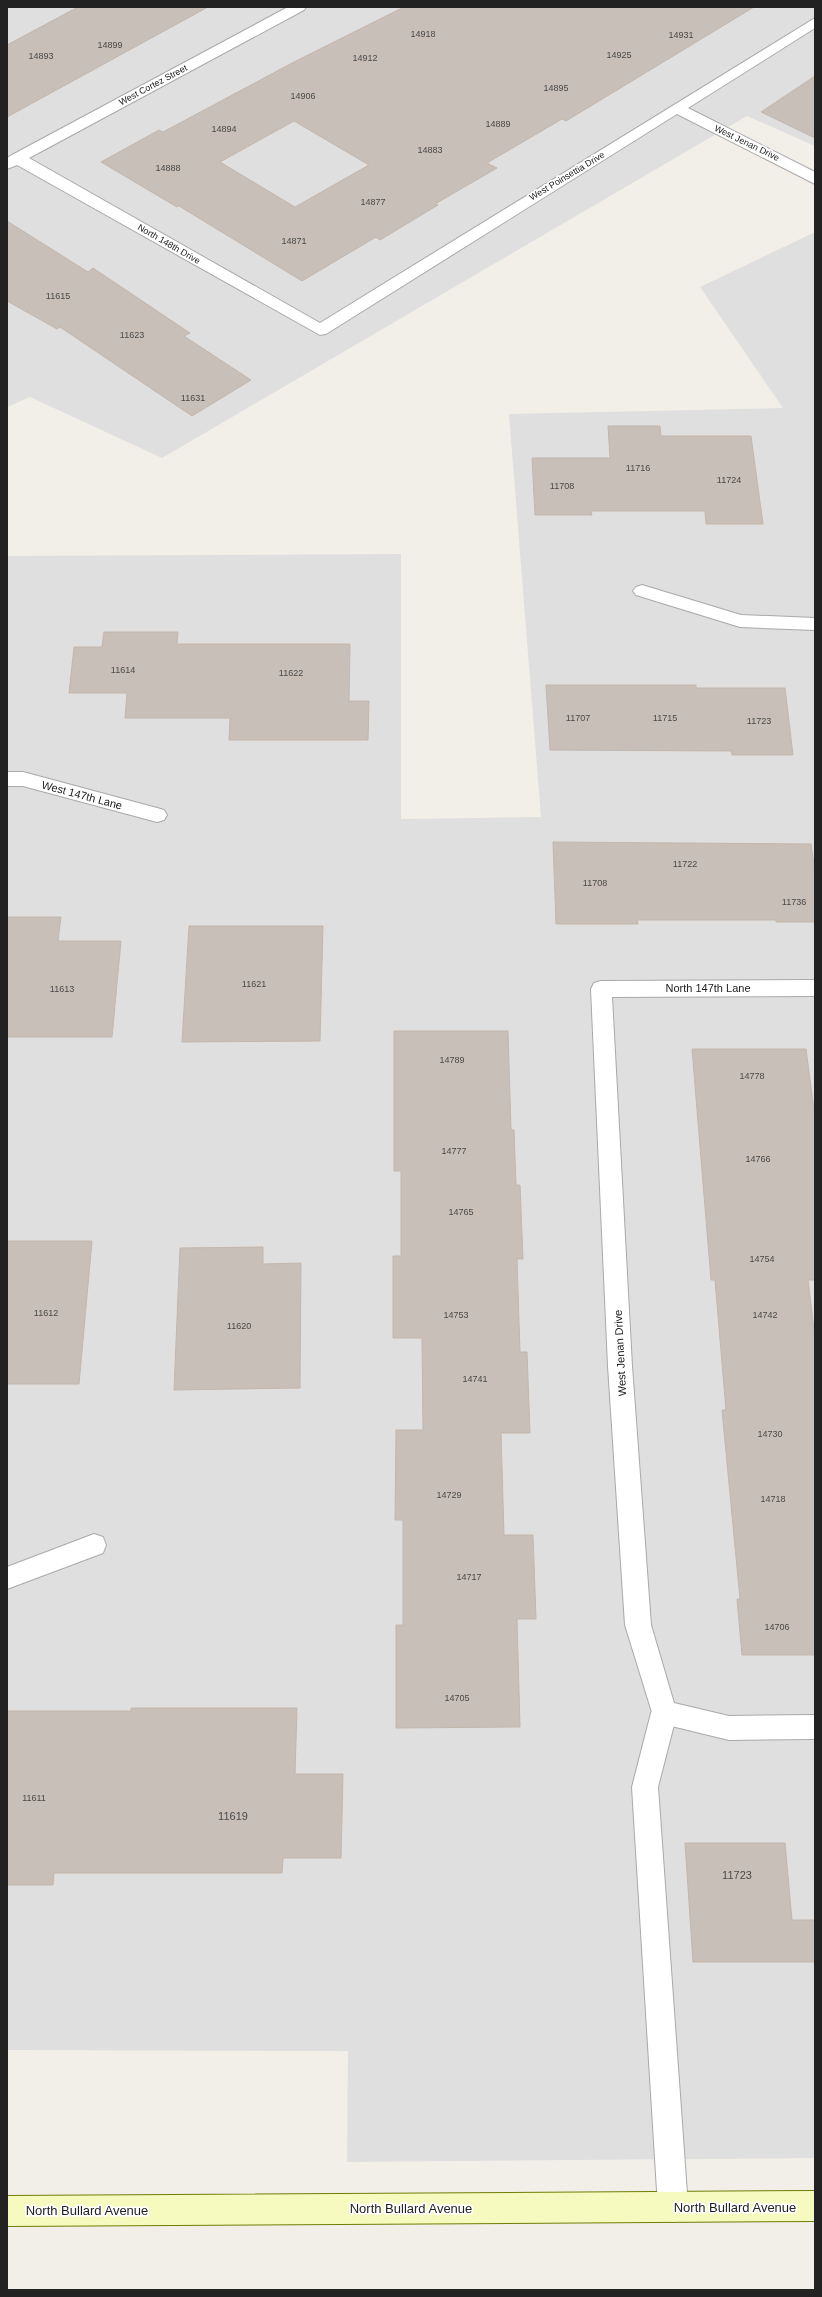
<svg xmlns="http://www.w3.org/2000/svg" width="822" height="2297" viewBox="0 0 822 2297" font-family="Arial,sans-serif">
<style>
.residential{fill:#e0dfdf}
.building{fill:#c7bfb8;stroke:#c4b6ab;fill-rule:evenodd}
.lines{fill:none;stroke-linecap:round;stroke-linejoin:round}
.lane-casing{stroke:#a9a9a9;stroke-width:2}
.street-casing{stroke:#a9a9a9;stroke-width:2}
.secondary-casing{stroke:#707d05;stroke-width:2}
.lane{fill:#fff;fill-rule:evenodd}
.street{fill:#fff;fill-rule:evenodd}
.secondary{fill:#f7fabf;fill-rule:evenodd}
.labels{text-anchor:middle;stroke-width:3.5;stroke-linejoin:round;paint-order:stroke}
.number-label{font-size:9px;fill:#4b4948}
.far-street-label{font-size:9px;fill:#222;stroke:#fff}
.street-label{font-size:11px;fill:#222;stroke:#fff}
.near-number-label{font-size:11px;fill:#4b4948}
.near-street-label{font-size:13px;fill:#222;stroke:#fff}
</style>
<rect width="100%" height="100%" fill="#f2efe9"/>
<g class="residential">
<path d="M 7,7 L 815,7 L 815,146 L 747,116 L 162,458 L 30,397 L 7,407 Z"/>
<path d="M 815,232 L 815,2158 L 347,2162 L 348,2051 L 7,2050 L 7,556 L 401,554 L 401,819 L 541,817 L 509,414 L 783,408 L 700,287 Z"/>
</g>
<g class="building">
<path d="M 78,7 L 208,7 L 7,117 L 7,45 Z"/>
<path d="M 404,7 L 754,7 L 566,121 L 562,119 L 487,163 L 497,168 L 435,204 L 438,205 L 380,240 L 376,237 L 302,281 L 179,206 L 177,207 L 101,162 L 159,130 L 163,132 L 294,62 ZM 294,121 L 369,165 L 295,207 L 220,162 Z"/>
<path d="M 815,76 L 815,138 L 761,112 Z"/>
<path d="M 7,221 L 88,272 L 93,268 L 190,333 L 184,336 L 251,380 L 192,416 L 60,327 L 57,329 L 7,301 Z"/>
<path d="M 608,426 L 660,426 L 661,436 L 751,436 L 763,524 L 706,524 L 705,511 L 591,511 L 592,515 L 535,515 L 532,458 L 610,458 Z"/>
<path d="M 104,632 L 178,632 L 177,644 L 350,644 L 349,701 L 369,701 L 368,740 L 229,740 L 230,718 L 125,718 L 127,693 L 69,693 L 74,647 L 102,647 Z"/>
<path d="M 546,685 L 696,685 L 696,688 L 785,688 L 793,755 L 732,755 L 731,751 L 550,750 Z"/>
<path d="M 553,842 L 811,844 L 815,871 L 815,922 L 776,922 L 776,920 L 637,920 L 638,924 L 556,924 Z"/>
<path d="M 7,917 L 61,917 L 58,941 L 121,941 L 112,1037 L 7,1037 Z"/>
<path d="M 189,926 L 323,926 L 320,1041 L 182,1042 Z"/>
<path d="M 394,1031 L 508,1031 L 511,1130 L 514,1130 L 516,1185 L 520,1185 L 523,1259 L 517,1259 L 520,1352 L 527,1352 L 530,1433 L 501,1433 L 504,1535 L 533,1535 L 536,1619 L 517,1619 L 520,1727 L 396,1728 L 396,1625 L 403,1625 L 403,1520 L 395,1520 L 396,1430 L 423,1430 L 422,1338 L 393,1338 L 393,1256 L 401,1256 L 401,1171 L 394,1171 Z"/>
<path d="M 692,1049 L 806,1049 L 815,1118 L 815,1280 L 808,1280 L 815,1337 L 815,1655 L 742,1655 L 737,1599 L 740,1599 L 722,1410 L 726,1410 L 715,1280 L 711,1280 Z"/>
<path d="M 7,1241 L 92,1241 L 79,1384 L 7,1384 Z"/>
<path d="M 263,1247 L 263,1264 L 301,1263 L 300,1388 L 174,1390 L 180,1248 Z"/>
<path d="M 131,1708 L 297,1708 L 295,1774 L 343,1774 L 341,1858 L 283,1858 L 282,1873 L 54,1873 L 53,1885 L 7,1885 L 7,1711 L 131,1711 Z"/>
<path d="M 685,1843 L 785,1843 L 792,1920 L 815,1920 L 815,1962 L 693,1962 Z"/>
</g>
<g class="lines">
<defs>
<path id="lane" d="M 664,1701 L 673,1704 L 677,1713 L 658,1787 L 688,2207 L 683,2217 L 673,2222 L 663,2217 L 658,2207 L 632,1787 L 651,1713 L 655,1704 Z"/>
<g id="street">
<path d="M 288,7 L 306,7 L 304,10 L 29,158 L 320,323 L 815,18 L 815,28 L 688,108 L 815,172 L 815,184 L 677,114 L 326,334 L 320,335 L 17,165 L 7,169 L 7,158 L 12,155 Z"/>
<path d="M 642,585 L 741,615 L 815,618 L 815,630 L 740,627 L 636,595 L 633,591 L 636,587 Z"/>
<path d="M 7,772 L 23,772 L 157,808 L 164,810 L 167,815 L 164,820 L 157,822 L 23,786 L 7,786 Z"/>
<path d="M 815,980 L 815,996 L 612,997 L 632,1366 L 651,1625 L 674,1703 L 729,1716 L 815,1715 L 815,1739 L 729,1740 L 655,1722 L 625,1625 L 608,1366 L 591,989 L 594,983 L 601,981 Z"/>
<path d="M 94,1534 L 103,1537 L 106,1545 L 103,1553 L 7,1589 L 7,1567 Z"/>
</g>
<path id="secondary" d="M 815,2191 L 815,2221 L 7,2226 L 7,2196 Z"/>
</defs>
<use href="#lane" class="lane-casing"/>
<use href="#street" class="street-casing"/>
<use href="#secondary" class="secondary-casing"/>
<use href="#lane" class="lane"/>
<use href="#street" class="street"/>
<use href="#secondary" class="secondary"/>
</g>
<g class="labels">
<g class="number-label">
<text x="423" y="37">14918</text>
<text x="681" y="38">14931</text>
<text x="110" y="48">14899</text>
<text x="619" y="58">14925</text>
<text x="41" y="59">14893</text>
<text x="365" y="61">14912</text>
<text x="556" y="91">14895</text>
<text x="303" y="99">14906</text>
<text x="498" y="127">14889</text>
<text x="224" y="132">14894</text>
<text x="430" y="153">14883</text>
<text x="168" y="171">14888</text>
<text x="373" y="205">14877</text>
<text x="294" y="244">14871</text>
<text x="58" y="299">11615</text>
<text x="132" y="338">11623</text>
<text x="193" y="401">11631</text>
<text x="638" y="471">11716</text>
<text x="729" y="483">11724</text>
<text x="562" y="489">11708</text>
<text x="123" y="673">11614</text>
<text x="291" y="676">11622</text>
<text x="578" y="721">11707</text>
<text x="665" y="721">11715</text>
<text x="759" y="724">11723</text>
<text x="685" y="867">11722</text>
<text x="595" y="886">11708</text>
<text x="794" y="905">11736</text>
<text x="254" y="987">11621</text>
<text x="62" y="992">11613</text>
<text x="452" y="1063">14789</text>
<text x="752" y="1079">14778</text>
<text x="454" y="1154">14777</text>
<text x="758" y="1162">14766</text>
<text x="461" y="1215">14765</text>
<text x="762" y="1262">14754</text>
<text x="46" y="1316">11612</text>
<text x="456" y="1318">14753</text>
<text x="765" y="1318">14742</text>
<text x="239" y="1329">11620</text>
<text x="475" y="1382">14741</text>
<text x="770" y="1437">14730</text>
<text x="449" y="1498">14729</text>
<text x="773" y="1502">14718</text>
<text x="469" y="1580">14717</text>
<text x="777" y="1630">14706</text>
<text x="457" y="1701">14705</text>
<text x="34" y="1801">11611</text>
</g>
<g class="far-street-label">
<text transform="translate(153 85) rotate(-28)" y="3">West Cortez Street</text>
<text transform="translate(747 143) rotate(26)" y="3">West Jenan Drive</text>
<text transform="translate(567 176) rotate(-31)" y="3">West Poinsettia Drive</text>
<text transform="translate(169 244) rotate(30)" y="3">North 148th Drive</text>
</g>
<g class="street-label">
<text transform="translate(82 795) rotate(15)" y="4">West 147th Lane</text>
<text x="708" y="992">North 147th Lane</text>
<text transform="translate(620 1353) rotate(-93)" y="4">West Jenan Drive</text>
</g>
<g class="near-number-label">
<text x="233" y="1820">11619</text>
<text x="737" y="1879">11723</text>
</g>
<g class="near-street-label">
<text x="735" y="2212">North Bullard Avenue</text>
<text x="411" y="2213">North Bullard Avenue</text>
<text x="87" y="2215">North Bullard Avenue</text>
</g>
</g>
<rect width="822" height="2297" fill="none" stroke="#222222" stroke-width="16"/>
</svg>
